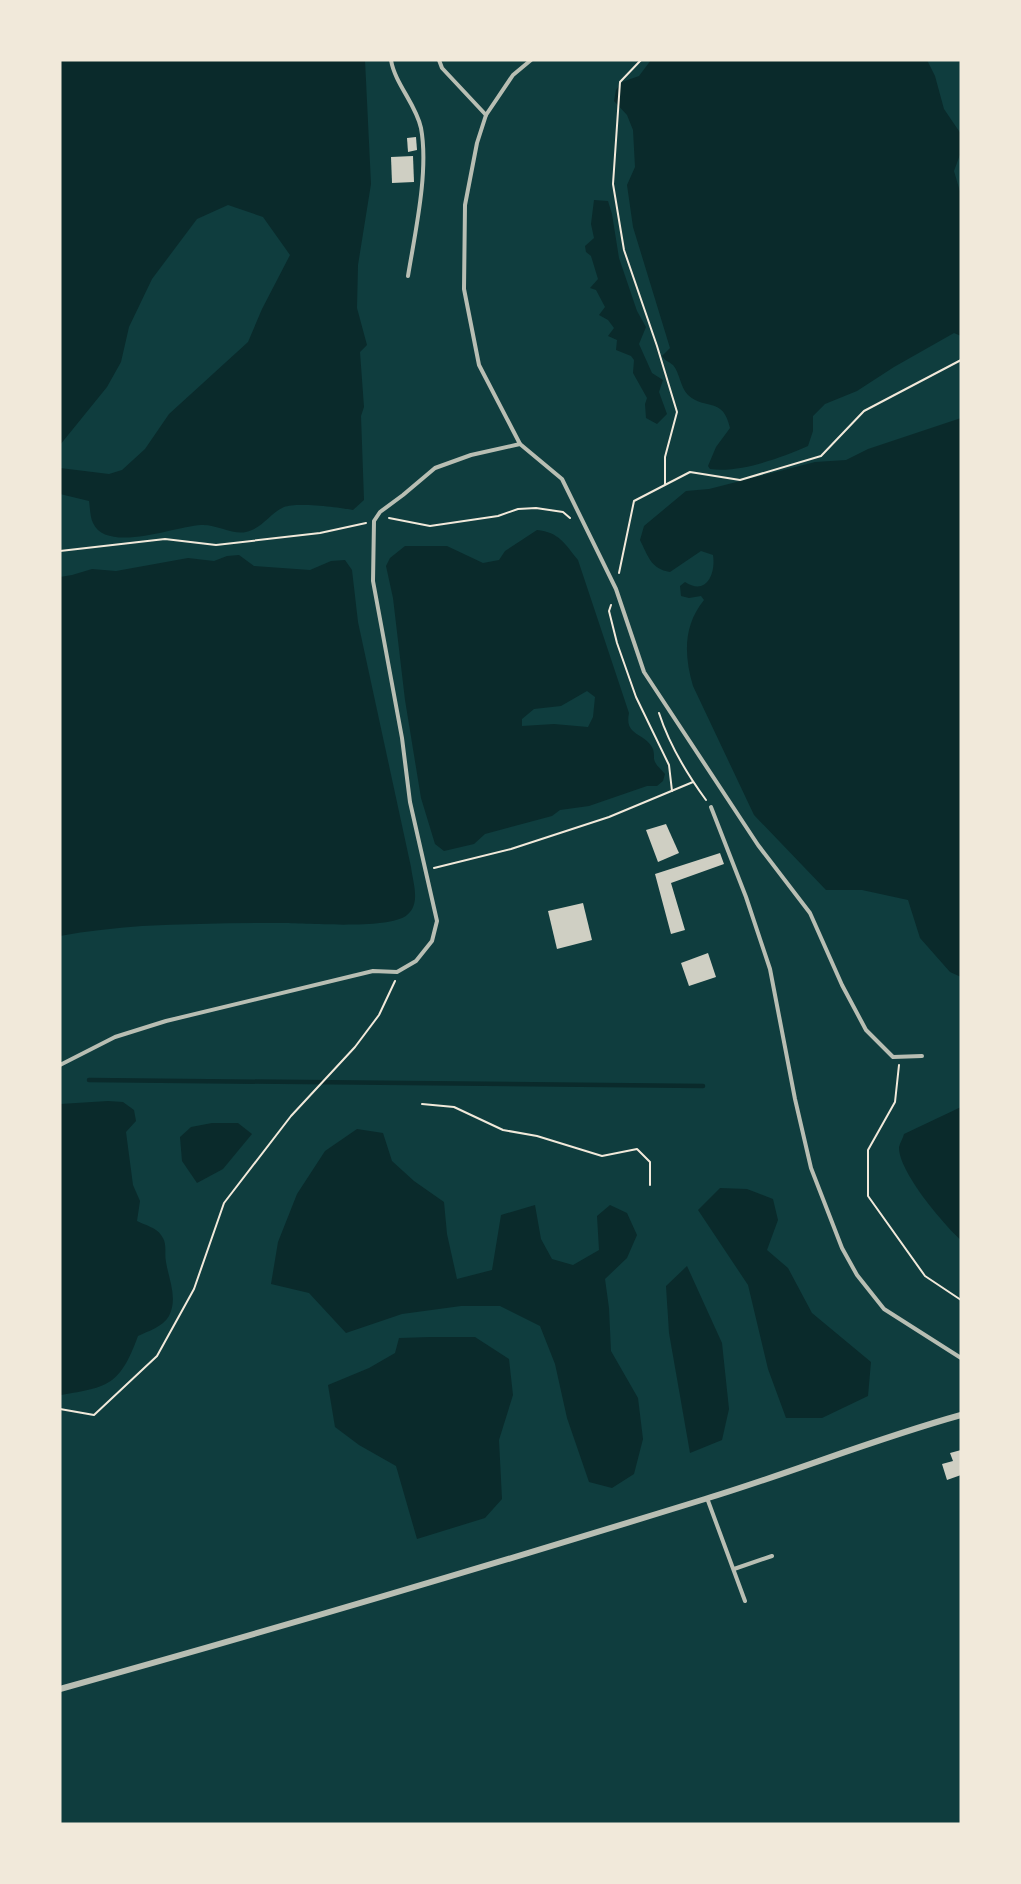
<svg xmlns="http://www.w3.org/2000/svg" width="1021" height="1884" viewBox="0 0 1021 1884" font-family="Barlow,sans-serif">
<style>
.water{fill:#0a2a2b;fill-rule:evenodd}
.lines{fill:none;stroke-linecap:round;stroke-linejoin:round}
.stream{stroke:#0a2a2b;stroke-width:4.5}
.building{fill:#cfcfc3}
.path{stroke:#f1e9da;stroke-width:2}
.service{stroke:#b8beb3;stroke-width:4}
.minor{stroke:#b8beb3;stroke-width:6}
</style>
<rect width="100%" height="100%" fill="#0f3d3e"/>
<g class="water">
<path d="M 60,60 L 365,60 L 371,184 L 358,265 L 357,308 L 367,345 L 360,352 L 364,407 L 361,416 L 364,500 L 353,510 C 339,507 296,502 284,507 C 270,513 263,528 246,532 C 233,535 216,524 201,525 C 176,526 107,554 93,523 C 90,517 90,507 89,501 L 60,494 L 60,468 L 109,474 L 122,470 L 145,449 L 169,414 L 248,342 L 262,309 L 290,255 L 263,217 L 228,205 L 197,219 L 152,279 L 129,327 L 121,362 L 107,387 L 60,445 Z"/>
<path d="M 651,60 L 927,60 L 935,76 L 944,109 L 961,134 L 961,152 L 954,171 L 961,195 L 961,336 L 954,333 L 894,367 L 857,391 L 825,404 L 813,416 L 813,431 L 808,446 C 780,458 741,473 710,469 L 708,466 L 716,447 L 730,428 C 723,396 706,411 688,395 C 680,387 680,373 673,365 C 668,361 665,361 662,356 L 670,348 L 633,227 L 627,185 L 635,167 L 633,130 L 627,115 L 614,101 L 616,90 L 622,82 L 639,76 Z"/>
<path d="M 594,200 L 608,201 L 612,214 L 619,258 L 637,311 L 646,327 L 639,344 L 652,373 L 663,380 L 659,392 L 667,414 L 657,424 L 646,418 L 645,404 L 647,398 L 633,373 L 634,360 L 631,356 L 616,350 L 617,340 L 608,336 L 614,328 L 608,320 L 599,315 L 605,307 L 596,290 L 590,288 L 598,279 L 591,256 L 586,252 L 585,246 L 594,238 L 591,224 Z"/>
<path d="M 961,418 L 961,977 L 950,972 L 920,938 L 908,900 L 862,890 L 826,890 L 754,815 L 693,686 C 684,655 683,626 704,600 L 701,596 L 689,598 L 681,596 L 680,586 L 685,582 C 706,596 716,574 713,555 L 701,551 L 670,572 C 651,569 648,556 640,540 L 644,526 L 686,491 L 709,489 L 815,462 L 846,460 L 868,449 Z"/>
<path d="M 537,530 C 559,532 565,544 578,560 L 629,713 C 624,737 645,732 653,749 C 654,753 654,755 654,759 C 655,765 661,769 665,774 L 663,781 L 657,786 L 647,786 L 589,806 L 560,810 L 552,816 L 485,834 L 474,844 L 444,851 L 435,844 L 421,798 L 405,700 L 393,598 L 386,566 L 390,558 L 405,546 L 447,546 L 483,563 L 499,560 L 505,551 ZM 587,691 L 595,697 L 593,717 L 588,727 L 554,724 L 522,726 L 522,719 L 534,709 L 561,706 Z"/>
<path d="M 239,555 L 254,566 L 310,570 L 331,561 L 345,560 L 352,570 L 358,622 L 411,867 C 413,883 421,904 407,915 C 389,930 305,923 280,923 C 234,923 188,924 142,926 C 114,928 87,931 60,936 L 60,577 L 72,575 L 92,569 L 116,571 L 188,558 L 214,561 L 227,556 Z"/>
<path d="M 108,1101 L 123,1102 L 134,1110 L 136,1121 L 126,1132 L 133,1185 L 140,1201 L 137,1221 C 145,1225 157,1228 161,1235 C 168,1244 164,1252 166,1262 C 169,1280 178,1298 169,1316 C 163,1327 148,1331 138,1336 C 120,1385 109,1387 61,1395 L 60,1104 Z"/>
<path d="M 961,1107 L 961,1240 C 944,1225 898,1171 899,1147 C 900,1143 903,1138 904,1134 Z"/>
<path d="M 212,1123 L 238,1123 L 252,1134 L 223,1169 L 197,1183 L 182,1161 L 180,1137 L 191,1127 Z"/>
<path d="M 357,1129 L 383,1133 L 392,1161 L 414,1181 L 444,1202 L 447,1234 L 457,1279 L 492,1270 L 501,1215 L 535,1205 L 541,1239 L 552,1259 L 573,1265 L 599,1250 L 597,1216 L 610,1205 L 627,1213 L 637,1235 L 627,1258 L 605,1279 L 609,1308 L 611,1351 L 638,1398 L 643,1439 L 634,1474 L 612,1488 L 589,1482 L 567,1418 L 555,1364 L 540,1326 L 500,1306 L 461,1306 L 402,1314 L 346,1333 L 309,1293 L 271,1284 L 278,1242 L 297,1194 L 325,1151 Z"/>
<path d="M 720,1188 L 747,1189 L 773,1199 L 778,1220 L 767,1250 L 788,1268 L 812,1313 L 871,1362 L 868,1396 L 822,1418 L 786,1418 L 768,1369 L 748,1285 L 698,1210 Z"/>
<path d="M 687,1266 L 722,1343 L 729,1409 L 722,1440 L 690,1453 L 669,1333 L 666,1286 Z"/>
<path d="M 430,1337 L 475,1337 L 509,1359 L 513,1395 L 499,1440 L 502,1499 L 485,1518 L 417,1539 L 396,1466 L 359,1445 L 335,1427 L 328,1385 L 369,1368 L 395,1353 L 399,1338 Z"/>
</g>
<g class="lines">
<path class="stream" d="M 89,1080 L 703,1086"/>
</g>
<g class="building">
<path d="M 416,137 L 417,150 L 408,152 L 407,138 Z"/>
<path d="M 413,156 L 414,182 L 392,183 L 391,157 Z"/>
<path d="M 666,824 L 679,853 L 658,862 L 646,830 Z"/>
<path d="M 720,853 L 724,864 L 671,883 L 685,930 L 671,934 L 655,874 Z"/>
<path d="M 583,903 L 592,940 L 557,949 L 548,911 Z"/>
<path d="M 708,953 L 716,977 L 689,986 L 681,963 Z"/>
<path d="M 961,1450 L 961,1475 L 947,1480 L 942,1464 L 953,1461 L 950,1453 Z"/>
</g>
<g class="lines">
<g class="path">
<path d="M 641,60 L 620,82 L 613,184 L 624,250 L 657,346 L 677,412 L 665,457 L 665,484"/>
<path d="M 389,518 L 430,526 L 498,516 L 518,509 L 536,508 L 563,512 L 570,518"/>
<path d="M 60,551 L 165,539 L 216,545 L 320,533 L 366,523"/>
<path d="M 619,573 L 634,501 L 690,472 L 740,480 L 821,456 L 864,411 L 961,360"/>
<path d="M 611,605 L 609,611 L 617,643 L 636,697 L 669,765 L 672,791"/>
<path d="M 659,713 C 669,744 687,774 706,800"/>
<path d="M 434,868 L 511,849 L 609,817 L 693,782"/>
<path d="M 899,1065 L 895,1102 L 868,1150 L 868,1196 L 925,1276 L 961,1300"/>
<path d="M 422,1104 L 454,1107 L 503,1130 L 537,1136 L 602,1156 L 637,1149 L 650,1162 L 650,1185"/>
<path d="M 60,1409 L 94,1415 L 157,1356 L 194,1289 L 224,1203 L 291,1116 L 355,1047 L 379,1015 L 395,981"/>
</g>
<g class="service">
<path d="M 391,60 C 395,84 416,104 421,128 C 429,171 415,233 408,276"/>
<path d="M 439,60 L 442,68 L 486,115"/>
<path d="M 531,60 L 513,75 L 486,115 L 477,143 L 465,205 L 464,289 L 479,365 L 520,444 L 562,479 L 616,589 L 644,672 L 758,845 L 810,913 L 842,985 L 866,1030 L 893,1057 L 922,1056"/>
<path d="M 711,807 L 746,897 L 770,969 L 795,1099 L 811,1168 L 842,1248 L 857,1275 L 884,1309 L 961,1358"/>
<path d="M 60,1065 L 115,1037 L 166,1021 L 373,971 L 397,972 L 416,961 L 432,941 L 437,921 L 410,802 L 402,738 L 373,581 L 374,521 L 380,512 L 403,495 L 435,468 L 471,455 L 520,444"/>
<path d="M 707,1498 L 745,1601"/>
<path d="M 734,1569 L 772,1556"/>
</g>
<path class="minor" d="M 60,1689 C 276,1629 491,1565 705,1499 C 791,1473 874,1439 961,1415"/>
</g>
<rect width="1021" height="1884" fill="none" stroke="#f1e9da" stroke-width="123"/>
</svg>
